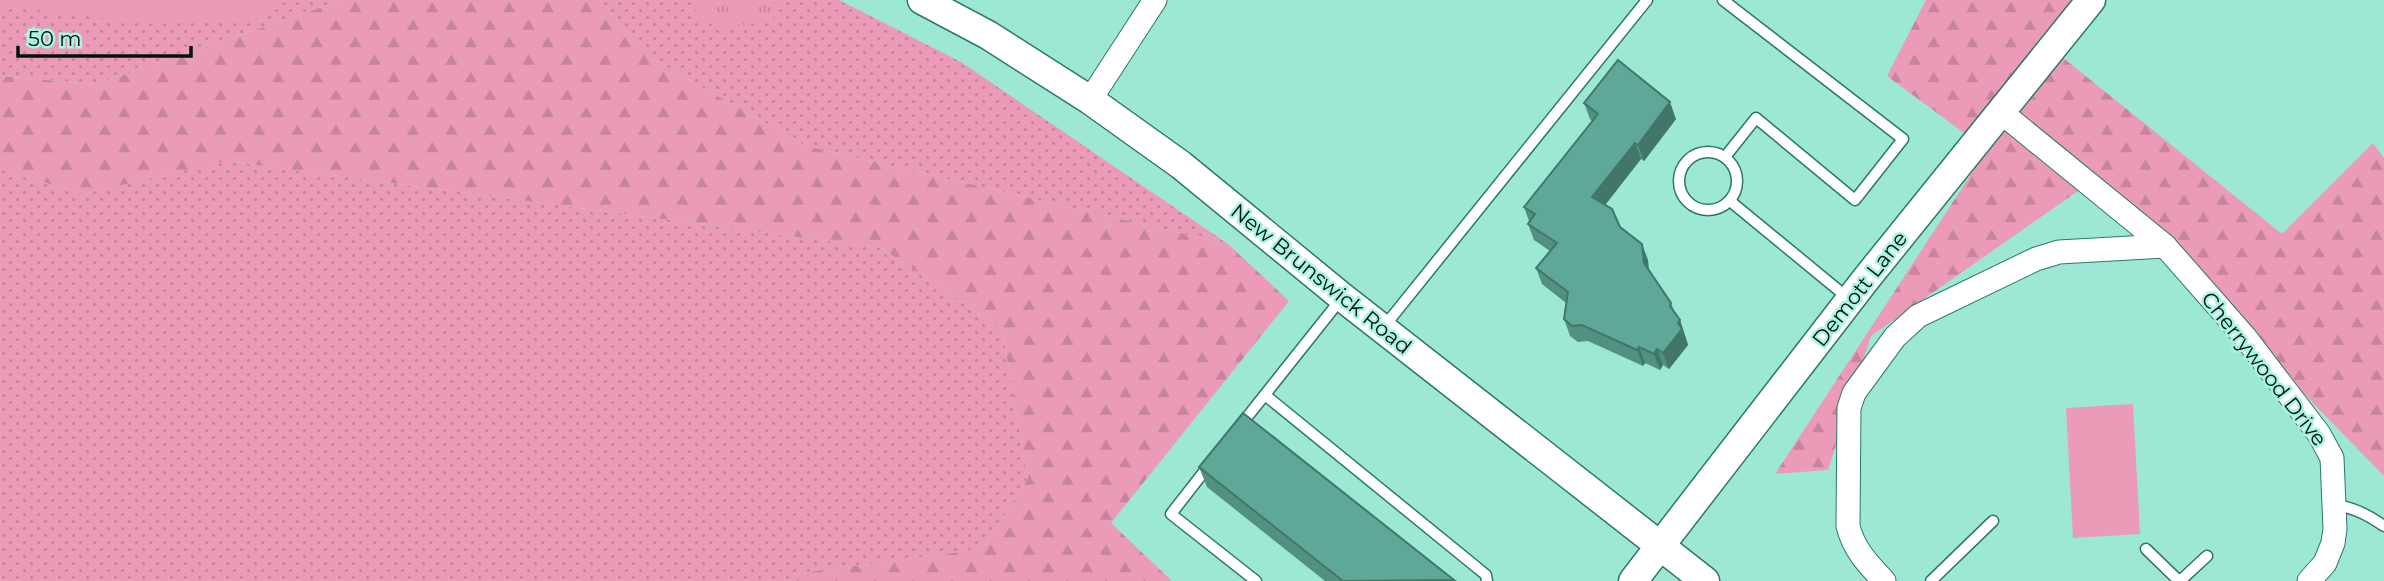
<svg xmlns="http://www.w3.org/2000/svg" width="2384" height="581" viewBox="0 0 2384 581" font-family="Montserrat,sans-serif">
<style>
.grass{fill:url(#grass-dots)}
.forest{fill:url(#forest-firs)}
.park{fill:url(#park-tufts)}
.garden{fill:#eb9ab7}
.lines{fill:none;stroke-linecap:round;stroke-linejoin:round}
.service-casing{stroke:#2c7868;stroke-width:13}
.minor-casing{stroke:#2c7868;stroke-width:25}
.tertiary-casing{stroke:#2c7868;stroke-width:31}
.service{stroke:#fff;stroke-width:10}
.minor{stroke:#fff;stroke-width:23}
.tertiary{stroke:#fff;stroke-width:28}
.wall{fill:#529082}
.shaded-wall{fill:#42766a}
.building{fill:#5fa897;stroke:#42766a;stroke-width:2}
.labels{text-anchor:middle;stroke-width:5;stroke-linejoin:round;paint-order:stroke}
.street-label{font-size:21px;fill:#00130e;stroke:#aaf5e2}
</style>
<defs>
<pattern id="grass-dots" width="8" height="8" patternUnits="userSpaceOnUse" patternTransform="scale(1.75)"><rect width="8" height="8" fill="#eb9ab7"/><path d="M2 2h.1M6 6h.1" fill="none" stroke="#c8849c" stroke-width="1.8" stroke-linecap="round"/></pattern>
<pattern id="forest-firs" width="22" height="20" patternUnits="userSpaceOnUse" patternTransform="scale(1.75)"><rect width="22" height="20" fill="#eb9ab7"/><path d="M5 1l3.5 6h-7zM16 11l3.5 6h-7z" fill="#c8849c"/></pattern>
<pattern id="park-tufts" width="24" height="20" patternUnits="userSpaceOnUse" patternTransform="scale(1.75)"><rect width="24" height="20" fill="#eb9ab7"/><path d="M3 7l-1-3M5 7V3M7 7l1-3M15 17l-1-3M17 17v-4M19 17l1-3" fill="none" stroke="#c8849c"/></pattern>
</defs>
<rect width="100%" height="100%" fill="#9de8d5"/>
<g class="grass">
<path d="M 0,0 L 343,0 L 97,84 L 0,76 Z"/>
<path d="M 600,0 L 839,0 L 961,62 L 1228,244 L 806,146 L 647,56 Z"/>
<path d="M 225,161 L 881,248 L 1002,329 L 1028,479 L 982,549 L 800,573 L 795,581 L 0,581 L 0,169 L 83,194 Z"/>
</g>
<g class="forest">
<path d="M 343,0 L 600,0 L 647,56 L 806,146 L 1228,244 L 1289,301 L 1111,523 L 1172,581 L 795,581 L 800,573 L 982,549 L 1028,479 L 1002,329 L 881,248 L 226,161 L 83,194 L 0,169 L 0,76 L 97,84 Z"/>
<path d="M 1926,0 L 2105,0 L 2062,57 L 2282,234 L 2373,143 L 2384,158 L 2384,476 L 2095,179 L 1871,336 L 1828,470 L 1775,474 L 1987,150 L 1887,76 Z"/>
</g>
<path class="park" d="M 694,0 L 775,0 L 773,23 L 720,26 L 698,21 Z"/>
<g class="garden">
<path d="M 0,0 L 287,0 L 252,21 L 148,24 L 0,5 Z"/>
<path d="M 2133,404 L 2140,534 L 2073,538 L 2066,408 Z"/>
</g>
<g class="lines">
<defs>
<g id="service">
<path d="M 1723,0 L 1903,139 L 1855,200 L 1756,118 L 1725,157"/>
<circle cx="1708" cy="181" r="29"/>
<path d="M 1730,201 L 1848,298"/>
<path d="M 1383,328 L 1647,0"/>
<path d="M 1265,395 L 1475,566 L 1486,575 L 1487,581"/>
<path d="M 1240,426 L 1341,299"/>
<path d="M 1210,464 L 1171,514 L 1256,581"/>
<path d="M 2334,505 C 2353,507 2368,515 2384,526"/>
<path d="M 2146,549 L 2179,581"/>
<path d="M 1931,581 L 1993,521"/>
<path d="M 2180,581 L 2207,556"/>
</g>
<g id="minor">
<path d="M 1090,100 L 1155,0"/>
<path d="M 2002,113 L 2165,246 L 2245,337 L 2319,434 L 2332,458 L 2335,529 L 2333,543 L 2325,563 L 2309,581"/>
<path d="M 1884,581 C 1868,564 1854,550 1848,526 L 1849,408 L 1854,393 L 1895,337 L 1918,316 L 2036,259 L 2059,252 L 2165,246"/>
</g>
<g id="tertiary">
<path d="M 922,0 L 988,35 L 1090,100 L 1181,165 L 1342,297 L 1705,581"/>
<path d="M 1633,581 L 1866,279 L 2091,0"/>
</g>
</defs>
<use href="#service" class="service-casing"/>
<use href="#minor" class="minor-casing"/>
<use href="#tertiary" class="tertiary-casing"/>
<use href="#service" class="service"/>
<use href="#minor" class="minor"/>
<use href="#tertiary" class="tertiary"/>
</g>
<g class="wall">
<path d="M 1584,103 L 1676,119 L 1644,161 L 1641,159 L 1605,205 L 1620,227 L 1648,260 L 1649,271 L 1671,303 L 1675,313 L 1680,320 L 1688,345 L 1669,369 L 1663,365 L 1660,370 L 1645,363 L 1643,366 L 1588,341 L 1578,342 L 1570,336 L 1564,319 L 1566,303 L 1542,284 L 1536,268 L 1550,251 L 1534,240 L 1528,224 L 1529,221 L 1524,207 L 1592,121 L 1590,119 Z"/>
<path d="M 1199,467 L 1454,581 L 1325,581 L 1207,487 Z"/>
</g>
<g class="shaded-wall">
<path d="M 1670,102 L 1676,119 L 1644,161 L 1638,145 Z"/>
<path d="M 1635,143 L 1641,159 L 1598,214 L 1592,197 Z"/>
<path d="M 1642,244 L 1648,260 L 1649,279 L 1644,263 Z"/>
<path d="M 1680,320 L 1688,345 L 1669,369 L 1663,353 L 1678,323 Z"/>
<path d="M 1639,347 L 1645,363 L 1643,366 L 1637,350 Z"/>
<path d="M 1657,349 L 1663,365 L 1660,370 L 1654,354 Z"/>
</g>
<g class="building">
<path d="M 1618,60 L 1670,102 L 1638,145 L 1635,143 L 1592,197 L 1612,209 L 1620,227 L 1642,244 L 1644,263 L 1671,303 L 1670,306 L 1680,320 L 1678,323 L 1682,329 L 1663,353 L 1657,349 L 1654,354 L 1639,347 L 1637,350 L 1582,325 L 1572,326 L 1564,319 L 1568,292 L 1536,268 L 1557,243 L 1528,224 L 1535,214 L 1524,207 L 1598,114 L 1584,103 Z"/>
<path d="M 1243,413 L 1454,580 L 1343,581 L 1199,467 Z"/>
</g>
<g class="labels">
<g class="street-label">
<text transform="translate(1321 279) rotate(39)" y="7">New Brunswick Road</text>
<text transform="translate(1860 289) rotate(-52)" y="7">Demott Lane</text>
<text transform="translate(2264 369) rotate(52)" y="7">Cherrywood Drive</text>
</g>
</g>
<path d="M18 46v10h173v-10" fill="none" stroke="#00130e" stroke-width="3.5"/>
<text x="28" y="46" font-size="21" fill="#00130e" stroke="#aaf5e2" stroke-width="5" paint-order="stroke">50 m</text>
</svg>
